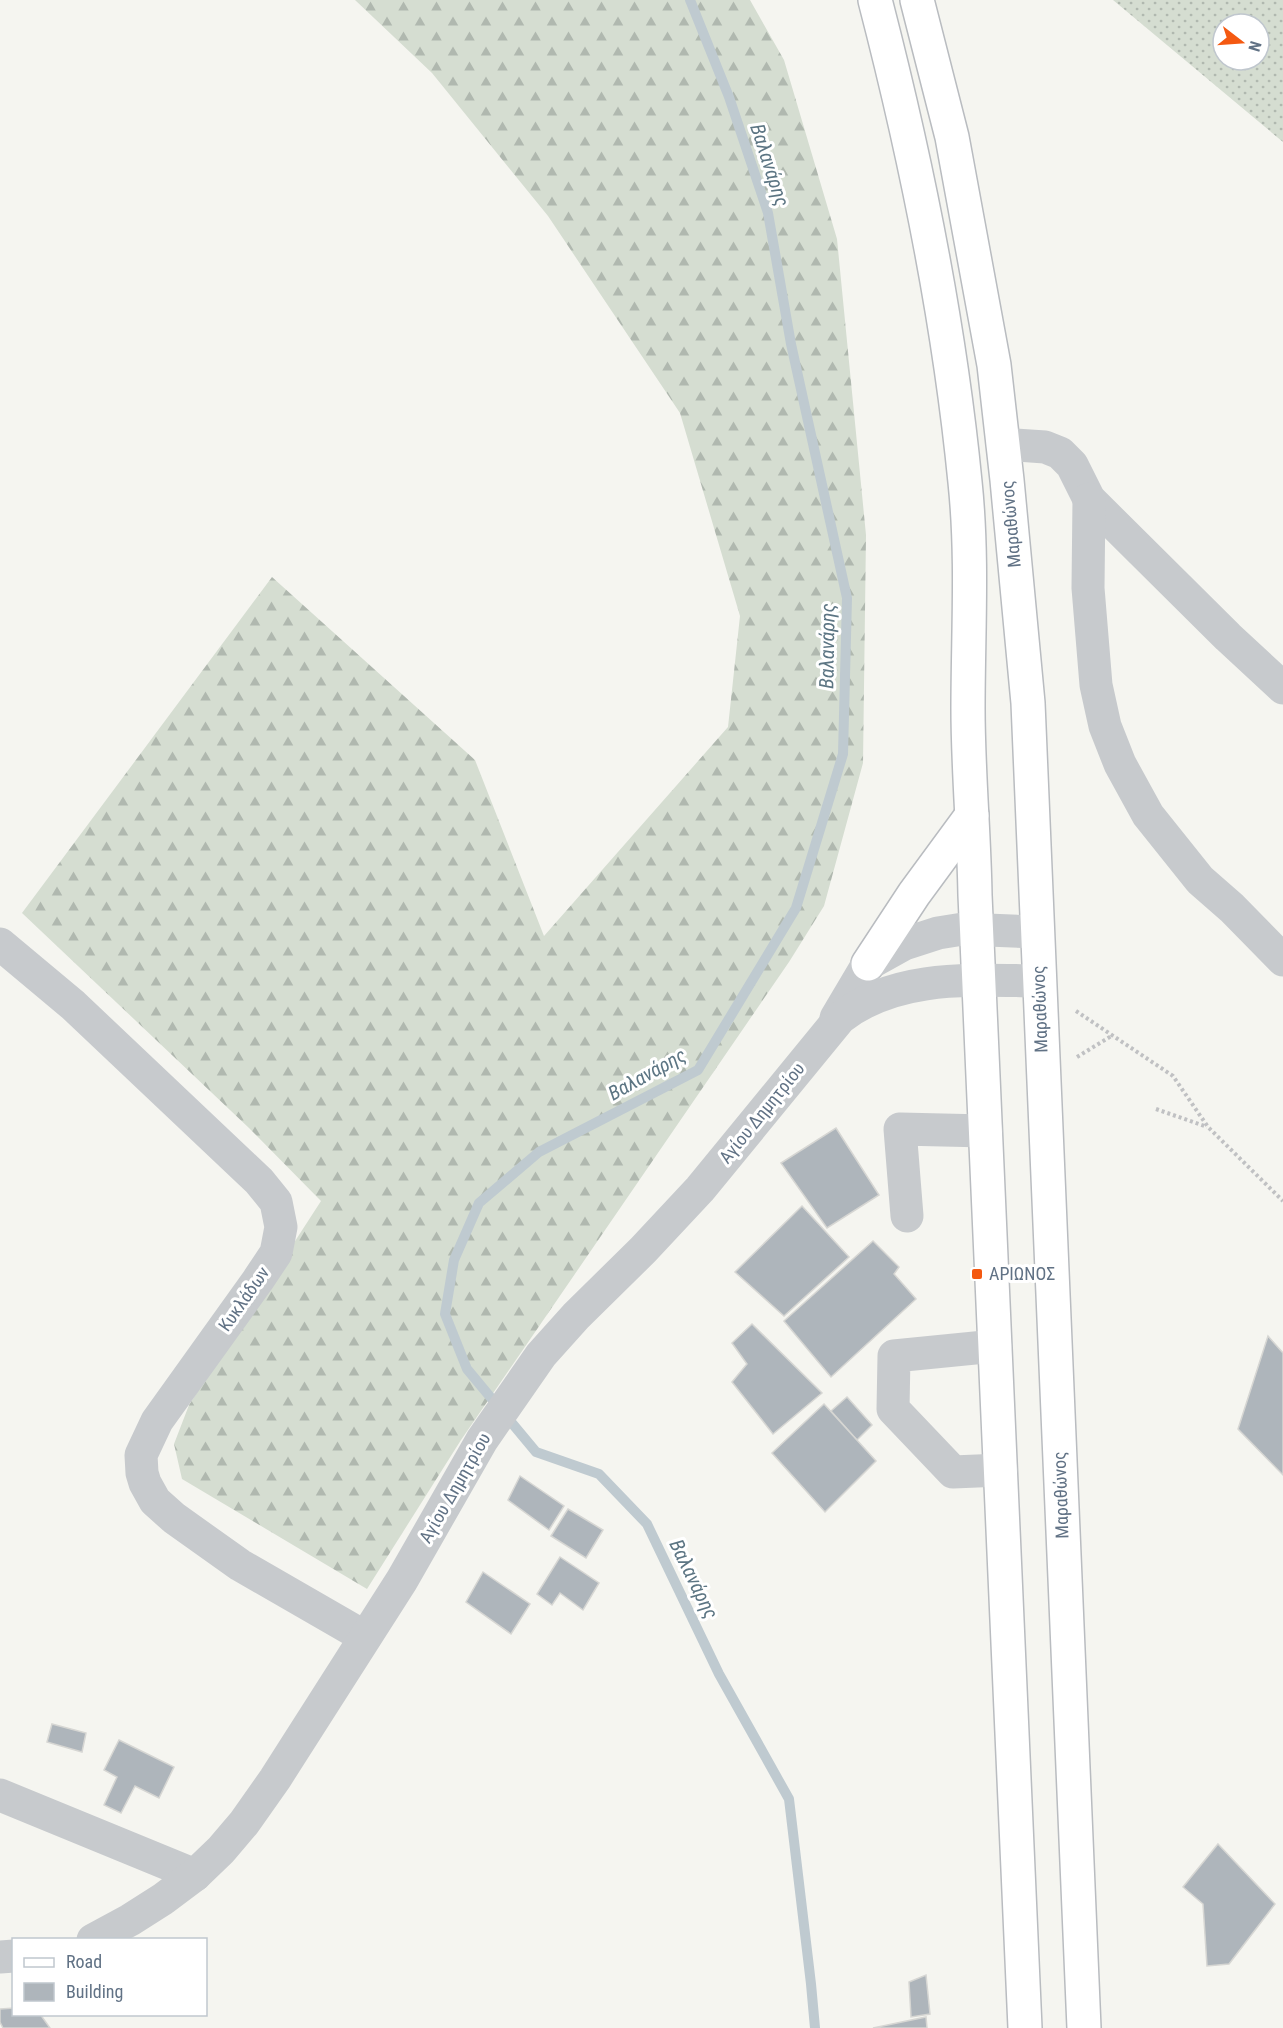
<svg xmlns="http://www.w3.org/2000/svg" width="1283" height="2028" viewBox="0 0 1283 2028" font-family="'Roboto Condensed',sans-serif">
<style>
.grass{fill:url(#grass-dots);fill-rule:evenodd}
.forest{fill:url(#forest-firs)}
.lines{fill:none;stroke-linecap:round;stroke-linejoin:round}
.stream{stroke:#bfcad0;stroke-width:10}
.building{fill:#aeb5bb;stroke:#d6d6d3;stroke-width:1.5}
.major-casing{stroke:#b9bcc0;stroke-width:36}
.path{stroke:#c0c1c3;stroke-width:4;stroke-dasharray:3 3;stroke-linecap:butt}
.minor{stroke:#c7cacd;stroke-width:33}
.major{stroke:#fff;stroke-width:33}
.poi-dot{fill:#f45911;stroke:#fff;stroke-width:2}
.labels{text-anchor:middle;stroke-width:6;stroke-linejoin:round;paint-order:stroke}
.street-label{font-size:18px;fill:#617285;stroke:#fff}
.poi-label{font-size:18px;fill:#617285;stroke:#fff;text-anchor:start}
.water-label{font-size:20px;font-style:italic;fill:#5c7583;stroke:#fff}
</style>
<defs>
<pattern id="grass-dots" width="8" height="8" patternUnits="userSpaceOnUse" patternTransform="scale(1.5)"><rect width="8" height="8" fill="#d5ddd1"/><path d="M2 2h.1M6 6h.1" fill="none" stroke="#b0b8af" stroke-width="1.8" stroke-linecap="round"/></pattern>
<pattern id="forest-firs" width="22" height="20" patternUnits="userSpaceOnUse" patternTransform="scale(1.5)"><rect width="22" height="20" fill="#d5ddd1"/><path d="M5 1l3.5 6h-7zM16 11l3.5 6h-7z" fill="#b0b8af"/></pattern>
</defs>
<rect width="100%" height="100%" fill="#f5f5f0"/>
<path class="grass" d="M 1113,0 L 1283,0 L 1283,142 ZM 1223,24 L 1259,24 L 1259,60 L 1223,60 Z"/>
<path class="forest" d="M 355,0 L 750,0 L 784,60 L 837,239 L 866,535 L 863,763 L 824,906 L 789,962 L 461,1440 L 367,1589 L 182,1479 L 174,1444 L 189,1405 L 321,1201 L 249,1128 L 22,913 L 272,577 L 475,760 L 544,936 L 728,727 L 740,616 L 680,413 L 548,216 L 432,73 Z"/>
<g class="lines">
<path class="stream" d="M 690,0 L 729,97 L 768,213 L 791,344 L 847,598 L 843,754 L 796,908 L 698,1070 L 539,1152 L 479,1203 L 454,1260 L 445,1314 L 467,1369 L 536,1452 L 599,1474 L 647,1524 L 719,1674 L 789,1799 L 811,1984 L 815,2028"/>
</g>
<g class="building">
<path d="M 836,1128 L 879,1195 L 827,1228 L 781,1163 Z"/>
<path d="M 802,1206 L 849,1257 L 784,1316 L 735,1272 Z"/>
<path d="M 873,1241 L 899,1267 L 894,1274 L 916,1299 L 831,1377 L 784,1321 Z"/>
<path d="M 752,1324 L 822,1393 L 773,1434 L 732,1382 L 747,1364 L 732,1343 Z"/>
<path d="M 1268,1336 L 1283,1353 L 1283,1475 L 1238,1429 Z"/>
<path d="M 847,1397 L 872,1425 L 857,1440 L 831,1411 Z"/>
<path d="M 824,1404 L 876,1461 L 825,1512 L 772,1453 Z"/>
<path d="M 520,1476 L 564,1506 L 549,1530 L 508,1500 Z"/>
<path d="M 568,1509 L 603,1530 L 586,1558 L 551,1536 Z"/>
<path d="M 560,1557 L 599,1583 L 583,1610 L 560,1593 L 552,1605 L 537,1594 Z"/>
<path d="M 483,1572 L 530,1604 L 511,1634 L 466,1602 Z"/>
<path d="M 52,1724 L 86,1733 L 82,1752 L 47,1742 Z"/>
<path d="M 119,1740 L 174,1767 L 159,1798 L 135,1786 L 121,1813 L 104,1805 L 117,1777 L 104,1770 Z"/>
<path d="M 1218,1844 L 1275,1904 L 1229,1964 L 1207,1966 L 1203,1904 L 1183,1887 Z"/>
<path d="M 926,1975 L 930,2014 L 911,2017 L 909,1982 Z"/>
<path d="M 14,2008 L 14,2014 L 40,2014 L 50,2028 L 3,2028 L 0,2022 L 0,2009 Z"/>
<path d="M 926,2017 L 927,2028 L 873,2028 Z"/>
</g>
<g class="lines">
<defs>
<g id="major">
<path d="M 875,0 C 916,158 949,319 965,482 C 973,558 968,633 968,709 C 968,771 974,833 975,895 L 1025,2028"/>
<path d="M 917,0 L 952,137 L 994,365 L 1007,480 L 1028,703 L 1084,2028"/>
<path d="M 868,964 L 914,894 L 972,815"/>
</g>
</defs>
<use href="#major" class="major-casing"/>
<g class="path">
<path d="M 1076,1011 L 1173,1076 L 1208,1127 L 1283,1201"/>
<path d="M 1077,1057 L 1113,1035"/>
<path d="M 1156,1109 L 1207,1127"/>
</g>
<g class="minor">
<path d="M 1003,444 L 1045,447 L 1060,453 L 1072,465 L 1089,499 L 1228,637 L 1283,688"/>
<path d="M 1089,499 L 1088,588 L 1096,685 L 1105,726 L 1120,764 L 1148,815 L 1200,880 L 1232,908 L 1283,960"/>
<path d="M 0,944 L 73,1005 L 259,1181 L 276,1202 L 281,1227 L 276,1253 L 258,1280 L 157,1421 L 141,1455 L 142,1473 L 145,1483 L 155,1501 L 174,1518 L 240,1565 L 365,1637"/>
<path d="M 836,1018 L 868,964 L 904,944 L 938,933 L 963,929 L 1036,932"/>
<path d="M 907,1216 L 900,1129 L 986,1131"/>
<path d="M 995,1346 L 894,1356 L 893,1409 L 953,1472 L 1001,1470"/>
<path d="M 0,1795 L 195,1875"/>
<path d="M 93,1940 L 130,1920 L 163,1899 L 195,1875 L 221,1850 L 244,1823 L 275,1779 L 402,1580 L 482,1440 L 541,1355 L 576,1316 L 643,1250 L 700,1189 L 840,1018 C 896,974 971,980 1039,981"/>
<path d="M 0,1957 L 14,1956"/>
</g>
<use href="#major" class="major"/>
</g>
<rect class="poi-dot" x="971" y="1268" width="12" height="12" rx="3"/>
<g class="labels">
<g class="street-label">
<text transform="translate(1011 524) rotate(-95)" y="6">Μαραθώνος</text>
<text transform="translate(1040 1009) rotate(-92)" y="6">Μαραθώνος</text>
<text transform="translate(762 1113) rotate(-51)" y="6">Αγίου Δημητρίου</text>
<text transform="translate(244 1299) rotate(-55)" y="6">Κυκλάδων</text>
<text transform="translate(455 1488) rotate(-60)" y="6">Αγίου Δημητρίου</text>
<text transform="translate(1061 1495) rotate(-92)" y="6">Μαραθώνος</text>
</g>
<g class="poi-label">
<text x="989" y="1280">ΑΡΙΩΝΟΣ</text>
</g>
<g class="water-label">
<text transform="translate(770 165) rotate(72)" y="7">Βαλανάρης</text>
<text transform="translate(827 646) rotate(-89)" y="7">Βαλανάρης</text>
<text transform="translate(647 1074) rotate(-29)" y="7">Βαλανάρης</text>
<text transform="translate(694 1579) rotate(64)" y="7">Βαλανάρης</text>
</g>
</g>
<rect x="12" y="1938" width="195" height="78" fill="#ffffff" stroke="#c0c7ce" stroke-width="1.5"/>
<rect x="24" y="1958" width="30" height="9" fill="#ffffff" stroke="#c0c7ce" stroke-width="1.5"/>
<text x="66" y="1968" font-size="18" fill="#617285">Road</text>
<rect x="24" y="1983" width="30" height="18" fill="#aeb5bb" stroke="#c0c7ce" stroke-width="1.5"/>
<text x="66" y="1998" font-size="18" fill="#617285">Building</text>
<g transform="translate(1241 42) rotate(107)"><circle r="28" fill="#ffffff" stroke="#c0c7ce" stroke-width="1.5"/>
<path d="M0-4.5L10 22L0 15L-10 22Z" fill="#f45911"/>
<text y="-9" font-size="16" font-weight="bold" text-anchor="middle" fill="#617285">N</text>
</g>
</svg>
